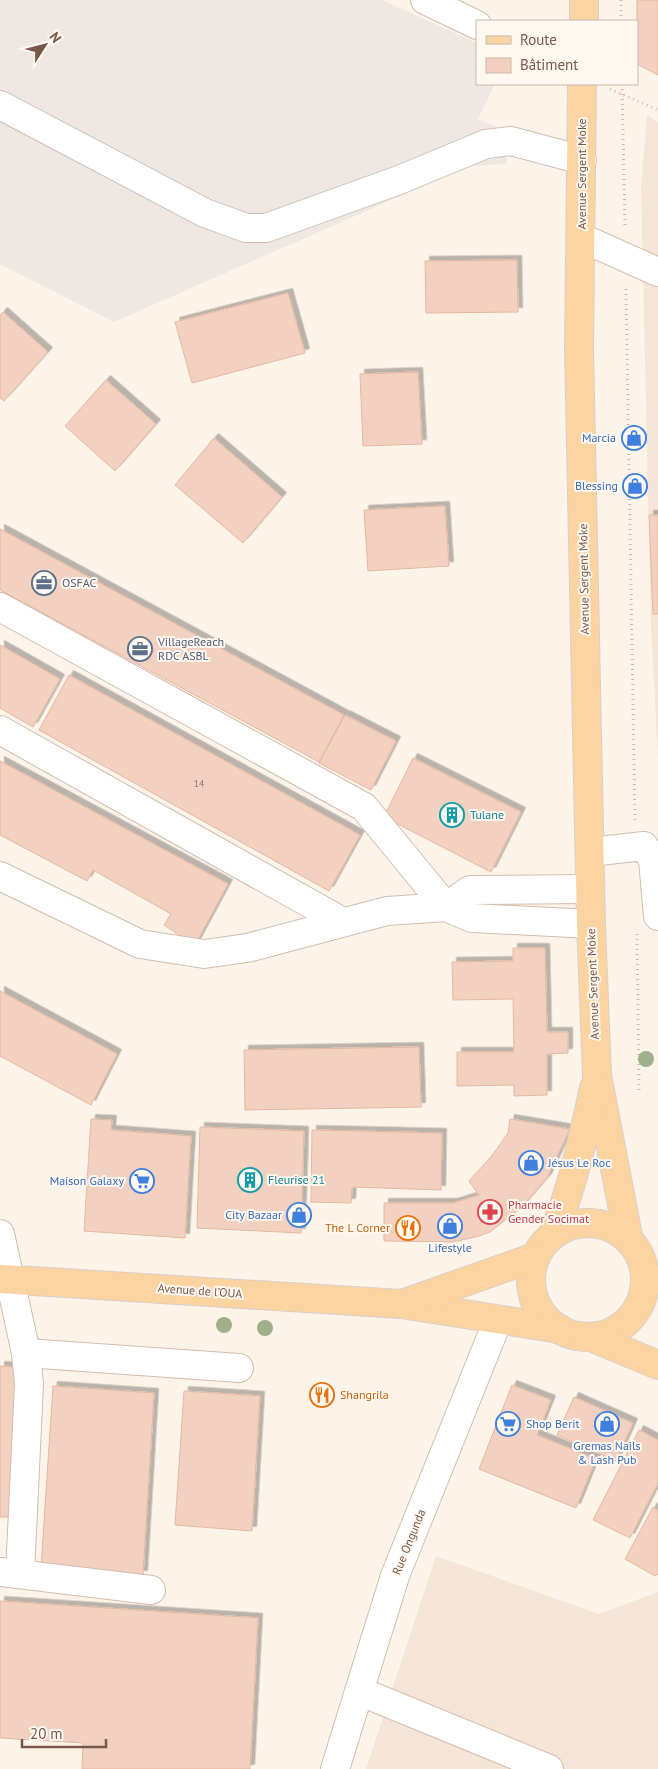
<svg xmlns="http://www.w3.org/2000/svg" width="658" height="1769" viewBox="0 0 658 1769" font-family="'PT Sans',sans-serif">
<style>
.residential{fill:#f5e5d7}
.industrial{fill:#eee7e2}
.building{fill:#f3d1c0;stroke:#e6b6a0;filter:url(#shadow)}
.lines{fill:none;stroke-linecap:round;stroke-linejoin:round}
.minor-casing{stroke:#d2bdb0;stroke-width:30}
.major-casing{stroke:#d9d0cd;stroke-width:30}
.path{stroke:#d9b4a2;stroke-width:3;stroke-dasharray:1 4;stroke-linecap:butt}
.minor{stroke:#fff;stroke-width:28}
.major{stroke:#fcd4a1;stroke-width:28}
.tree{fill:#a1b08c}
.labels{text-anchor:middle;stroke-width:4;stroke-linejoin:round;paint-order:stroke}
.number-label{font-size:10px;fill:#977668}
.street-label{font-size:12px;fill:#78584b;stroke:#fff8f0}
.shop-label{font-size:12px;fill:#366cbe;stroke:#fff8f0;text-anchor:end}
.service-label{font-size:12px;fill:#4e5e75;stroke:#fff8f0;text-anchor:start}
.culture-label{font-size:12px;fill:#0d838f;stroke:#fff8f0;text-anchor:start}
.health-label{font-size:12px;fill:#be3a42;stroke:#fff8f0;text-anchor:start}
.food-label{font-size:12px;fill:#c56008;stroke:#fff8f0;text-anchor:end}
</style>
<defs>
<filter id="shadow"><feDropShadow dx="4.5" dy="-4.5" stdDeviation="0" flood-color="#0004"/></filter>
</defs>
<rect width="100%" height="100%" fill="#fdf4e9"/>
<g class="residential">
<path d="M 647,115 L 658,122 L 658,757 L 651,626 L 641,187 Z"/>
<path d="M 436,1556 L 599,1614 L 658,1592 L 658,1769 L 366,1769 Z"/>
</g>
<path class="industrial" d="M 0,0 L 382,0 L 477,43 L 477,84 L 495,84 L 478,119 L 505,131 L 507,164 L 469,166 L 114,322 L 0,264 Z"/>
<g class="building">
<path d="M 637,0 L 658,0 L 658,75 L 637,64 Z"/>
<path d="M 517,260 L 518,312 L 426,313 L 425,261 Z"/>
<path d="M 288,293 L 305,353 L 192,383 L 175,322 Z"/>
<path d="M 3,312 L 48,352 L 4,401 L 0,398 L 0,315 Z"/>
<path d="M 418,372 L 422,444 L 363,446 L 360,374 Z"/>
<path d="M 106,380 L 156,424 L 115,471 L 65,426 Z"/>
<path d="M 214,438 L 282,497 L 243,543 L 175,485 Z"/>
<path d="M 445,506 L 449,566 L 368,571 L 364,510 Z"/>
<path d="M 649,515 L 658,515 L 658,614 L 653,614 Z"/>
<path d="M 0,529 L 344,715 L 319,762 L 0,590 Z"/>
<path d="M 0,645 L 60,679 L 33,727 L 0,708 Z"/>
<path d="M 69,675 L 360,835 L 329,891 L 39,730 Z"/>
<path d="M 345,715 L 396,741 L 371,790 L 319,763 Z"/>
<path d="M 413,758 L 521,812 L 491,872 L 384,817 Z"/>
<path d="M 0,761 L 228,884 L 195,945 L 164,925 L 171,914 L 93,870 L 87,881 L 0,835 Z"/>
<path d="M 513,948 L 545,948 L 547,1032 L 568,1032 L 568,1053 L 547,1054 L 547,1095 L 514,1096 L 514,1085 L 457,1086 L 457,1052 L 514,1052 L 513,999 L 453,1000 L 452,962 L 513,961 Z"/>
<path d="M 0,991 L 117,1054 L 91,1105 L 0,1056 Z"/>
<path d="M 419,1047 L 421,1107 L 245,1110 L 244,1050 Z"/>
<path d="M 91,1119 L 112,1120 L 111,1130 L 191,1136 L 185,1238 L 84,1231 Z"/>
<path d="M 510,1119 L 570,1129 L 547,1178 L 521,1208 L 490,1232 L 479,1236 L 453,1242 L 384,1241 L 384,1203 L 453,1203 L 479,1195 L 469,1181 L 491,1157 L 508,1133 Z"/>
<path d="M 200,1127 L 304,1131 L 301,1233 L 197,1228 Z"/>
<path d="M 312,1130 L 442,1133 L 441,1190 L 352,1187 L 351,1203 L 311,1202 Z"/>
<path d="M 0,1366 L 18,1367 L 9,1517 L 0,1517 Z"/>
<path d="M 512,1385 L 551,1400 L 537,1435 L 596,1459 L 576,1508 L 479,1469 Z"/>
<path d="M 53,1386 L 154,1393 L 143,1575 L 41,1568 Z"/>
<path d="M 184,1391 L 260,1396 L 252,1531 L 175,1525 Z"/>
<path d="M 574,1397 L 633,1423 L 616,1461 L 557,1435 Z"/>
<path d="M 639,1430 L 658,1440 L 658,1483 L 630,1538 L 593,1520 Z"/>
<path d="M 653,1507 L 658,1510 L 658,1574 L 655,1576 L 625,1559 Z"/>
<path d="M 0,1601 L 258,1618 L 250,1769 L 82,1769 L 83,1743 L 0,1738 Z"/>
</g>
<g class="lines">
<defs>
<g id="minor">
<path d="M 425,0 L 477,25"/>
<path d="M 0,105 L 205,213 L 246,228 L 266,228 L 399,180 L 486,144 L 511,141 L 582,160"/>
<path d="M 582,238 L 658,272"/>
<path d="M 0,607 L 364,807 L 446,907"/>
<path d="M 0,730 L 343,922"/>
<path d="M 590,852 L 644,846 L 653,860 L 658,916"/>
<path d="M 0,876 L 140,944 L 204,954 L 247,948 L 387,911 L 446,907 L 472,918 L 591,924"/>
<path d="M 446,907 L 470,890 L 590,889"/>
<path d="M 0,1234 L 26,1353 L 29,1384 L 20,1574"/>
<path d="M 26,1353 L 239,1368"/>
<path d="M 0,1572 L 151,1590"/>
<path d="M 359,1691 L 549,1769"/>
<path d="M 335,1769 L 395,1576 L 498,1320"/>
</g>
<g id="major">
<path d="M 584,0 L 584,21"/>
<path d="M 582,84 L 579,349 L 591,924 L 597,1075 L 629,1241"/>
<circle cx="588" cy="1280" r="57"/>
<path d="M 553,1234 C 573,1187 583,1138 594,1088"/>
<path d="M 0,1279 L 401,1304 L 560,1329"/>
<path d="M 402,1304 L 535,1257"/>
<path d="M 593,1338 L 658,1365"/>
</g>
</defs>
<use href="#minor" class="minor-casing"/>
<use href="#major" class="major-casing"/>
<g class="path">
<path d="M 621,0 L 621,21"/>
<path d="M 622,84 L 625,228"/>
<path d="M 610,89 L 658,110"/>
<path d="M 626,289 L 635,821"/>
<path d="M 637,934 L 639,1090"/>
</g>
<use href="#minor" class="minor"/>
<use href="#major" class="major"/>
</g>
<g class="tree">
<circle cx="646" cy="1059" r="8"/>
<circle cx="224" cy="1325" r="8"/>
<circle cx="265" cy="1328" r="8"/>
</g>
<defs>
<symbol id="shop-ring" viewBox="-11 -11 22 22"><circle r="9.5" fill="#fff8f0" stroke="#3f7fe0" stroke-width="1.5"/><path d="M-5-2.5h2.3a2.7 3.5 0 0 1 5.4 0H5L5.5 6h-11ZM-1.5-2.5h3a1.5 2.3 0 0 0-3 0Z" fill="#3f7fe0"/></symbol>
<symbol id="office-ring" viewBox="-11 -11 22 22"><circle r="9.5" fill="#fff8f0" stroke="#5c6f8a" stroke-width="1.5"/><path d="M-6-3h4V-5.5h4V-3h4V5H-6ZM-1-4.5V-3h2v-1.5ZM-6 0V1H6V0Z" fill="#5c6f8a"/></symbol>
<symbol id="building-ring" viewBox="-11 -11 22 22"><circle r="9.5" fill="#fff8f0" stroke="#0f9aa8" stroke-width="1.5"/><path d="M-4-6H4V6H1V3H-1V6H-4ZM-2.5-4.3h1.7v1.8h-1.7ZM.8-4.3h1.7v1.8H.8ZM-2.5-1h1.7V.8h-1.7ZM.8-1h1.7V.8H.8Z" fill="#0f9aa8"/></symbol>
<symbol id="supermarket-ring" viewBox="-11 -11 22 22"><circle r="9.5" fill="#fff8f0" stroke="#3f7fe0" stroke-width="1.5"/><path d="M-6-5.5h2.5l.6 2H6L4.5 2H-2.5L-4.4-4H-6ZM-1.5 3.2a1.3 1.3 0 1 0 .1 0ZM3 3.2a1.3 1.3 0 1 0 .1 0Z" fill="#3f7fe0"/></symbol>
<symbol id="pharmacy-ring" viewBox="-11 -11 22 22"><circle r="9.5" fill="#fff8f0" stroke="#e0444e" stroke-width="1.5"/><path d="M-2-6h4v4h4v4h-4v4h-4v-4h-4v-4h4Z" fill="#e0444e"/></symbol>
<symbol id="restaurant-ring" viewBox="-11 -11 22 22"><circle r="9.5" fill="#fff8f0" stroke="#e8710a" stroke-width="1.5"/><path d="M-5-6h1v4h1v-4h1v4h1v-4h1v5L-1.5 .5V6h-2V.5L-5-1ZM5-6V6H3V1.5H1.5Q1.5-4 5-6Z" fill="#e8710a"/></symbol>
</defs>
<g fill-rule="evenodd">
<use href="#shop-ring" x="620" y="424" width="28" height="28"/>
<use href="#shop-ring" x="621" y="472" width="28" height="28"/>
<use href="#office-ring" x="30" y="569" width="28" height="28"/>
<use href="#office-ring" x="126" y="635" width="28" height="28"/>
<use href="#building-ring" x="438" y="801" width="28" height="28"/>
<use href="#shop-ring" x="517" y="1149" width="28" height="28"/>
<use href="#building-ring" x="236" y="1166" width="28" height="28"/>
<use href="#supermarket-ring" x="128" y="1167" width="28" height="28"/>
<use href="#pharmacy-ring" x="476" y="1198" width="28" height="28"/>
<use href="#shop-ring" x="285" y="1201" width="28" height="28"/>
<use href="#shop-ring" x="436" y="1212" width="28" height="28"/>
<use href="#restaurant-ring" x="394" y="1214" width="28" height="28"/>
<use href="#restaurant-ring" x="308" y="1381" width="28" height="28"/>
<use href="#supermarket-ring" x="494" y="1410" width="28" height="28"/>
<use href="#shop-ring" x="593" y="1410" width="28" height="28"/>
</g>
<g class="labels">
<g class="number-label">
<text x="199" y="787">14</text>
</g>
<g class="street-label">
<text transform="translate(582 174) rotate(-90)" y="4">Avenue Sergent Moke</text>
<text transform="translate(584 579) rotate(-91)" y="4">Avenue Sergent Moke</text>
<text transform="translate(593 984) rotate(-92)" y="4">Avenue Sergent Moke</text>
<text transform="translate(200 1291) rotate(4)" y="4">Avenue de l’OUA</text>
<text transform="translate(409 1542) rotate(-68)" y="4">Rue Ongunda</text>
</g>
<g class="shop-label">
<text x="616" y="442">Marcia</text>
<text x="618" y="490">Blessing</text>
<text x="548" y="1167" text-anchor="start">Jésus Le Roc</text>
<text x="124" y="1185">Maison Galaxy</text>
<text x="282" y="1219">City Bazaar</text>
<text x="450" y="1252" text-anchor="middle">Lifestyle</text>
<text x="526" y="1428" text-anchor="start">Shop Berit</text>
<text x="607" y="1450" text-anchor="middle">Gremas Nails<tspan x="607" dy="14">&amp; Lash Pub</tspan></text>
</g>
<g class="service-label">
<text x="62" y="587">OSFAC</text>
<text x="158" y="646">VillageReach<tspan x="158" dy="14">RDC ASBL</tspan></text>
</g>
<g class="culture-label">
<text x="470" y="819">Tulane</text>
<text x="268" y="1184">Fleurise 21</text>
</g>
<g class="health-label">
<text x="508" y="1209">Pharmacie<tspan x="508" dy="14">Gender Socimat</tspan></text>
</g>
<g class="food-label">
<text x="390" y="1232">The L Corner</text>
<text x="340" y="1399" text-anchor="start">Shangrila</text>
</g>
</g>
<rect x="476" y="20" width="162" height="65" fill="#fff8f0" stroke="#c9b8ae"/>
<rect x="486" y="36" width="25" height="8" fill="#fcd4a1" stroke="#c9b8ae"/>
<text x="520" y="45" font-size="15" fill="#78584b">Route</text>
<rect x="486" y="58" width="25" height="15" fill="#f3d1c0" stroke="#c9b8ae"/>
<text x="520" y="70" font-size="15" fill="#78584b">Bâtiment</text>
<g transform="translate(45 45) rotate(54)" stroke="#fff8f0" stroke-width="4" paint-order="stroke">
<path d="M0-4L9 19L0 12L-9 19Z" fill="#78584b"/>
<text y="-8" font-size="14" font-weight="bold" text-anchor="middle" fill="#78584b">N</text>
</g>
<path d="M22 1739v8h84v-8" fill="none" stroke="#78584b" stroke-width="2.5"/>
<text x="30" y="1739" font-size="15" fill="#78584b" stroke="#fff8f0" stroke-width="4" paint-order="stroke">20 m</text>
</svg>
